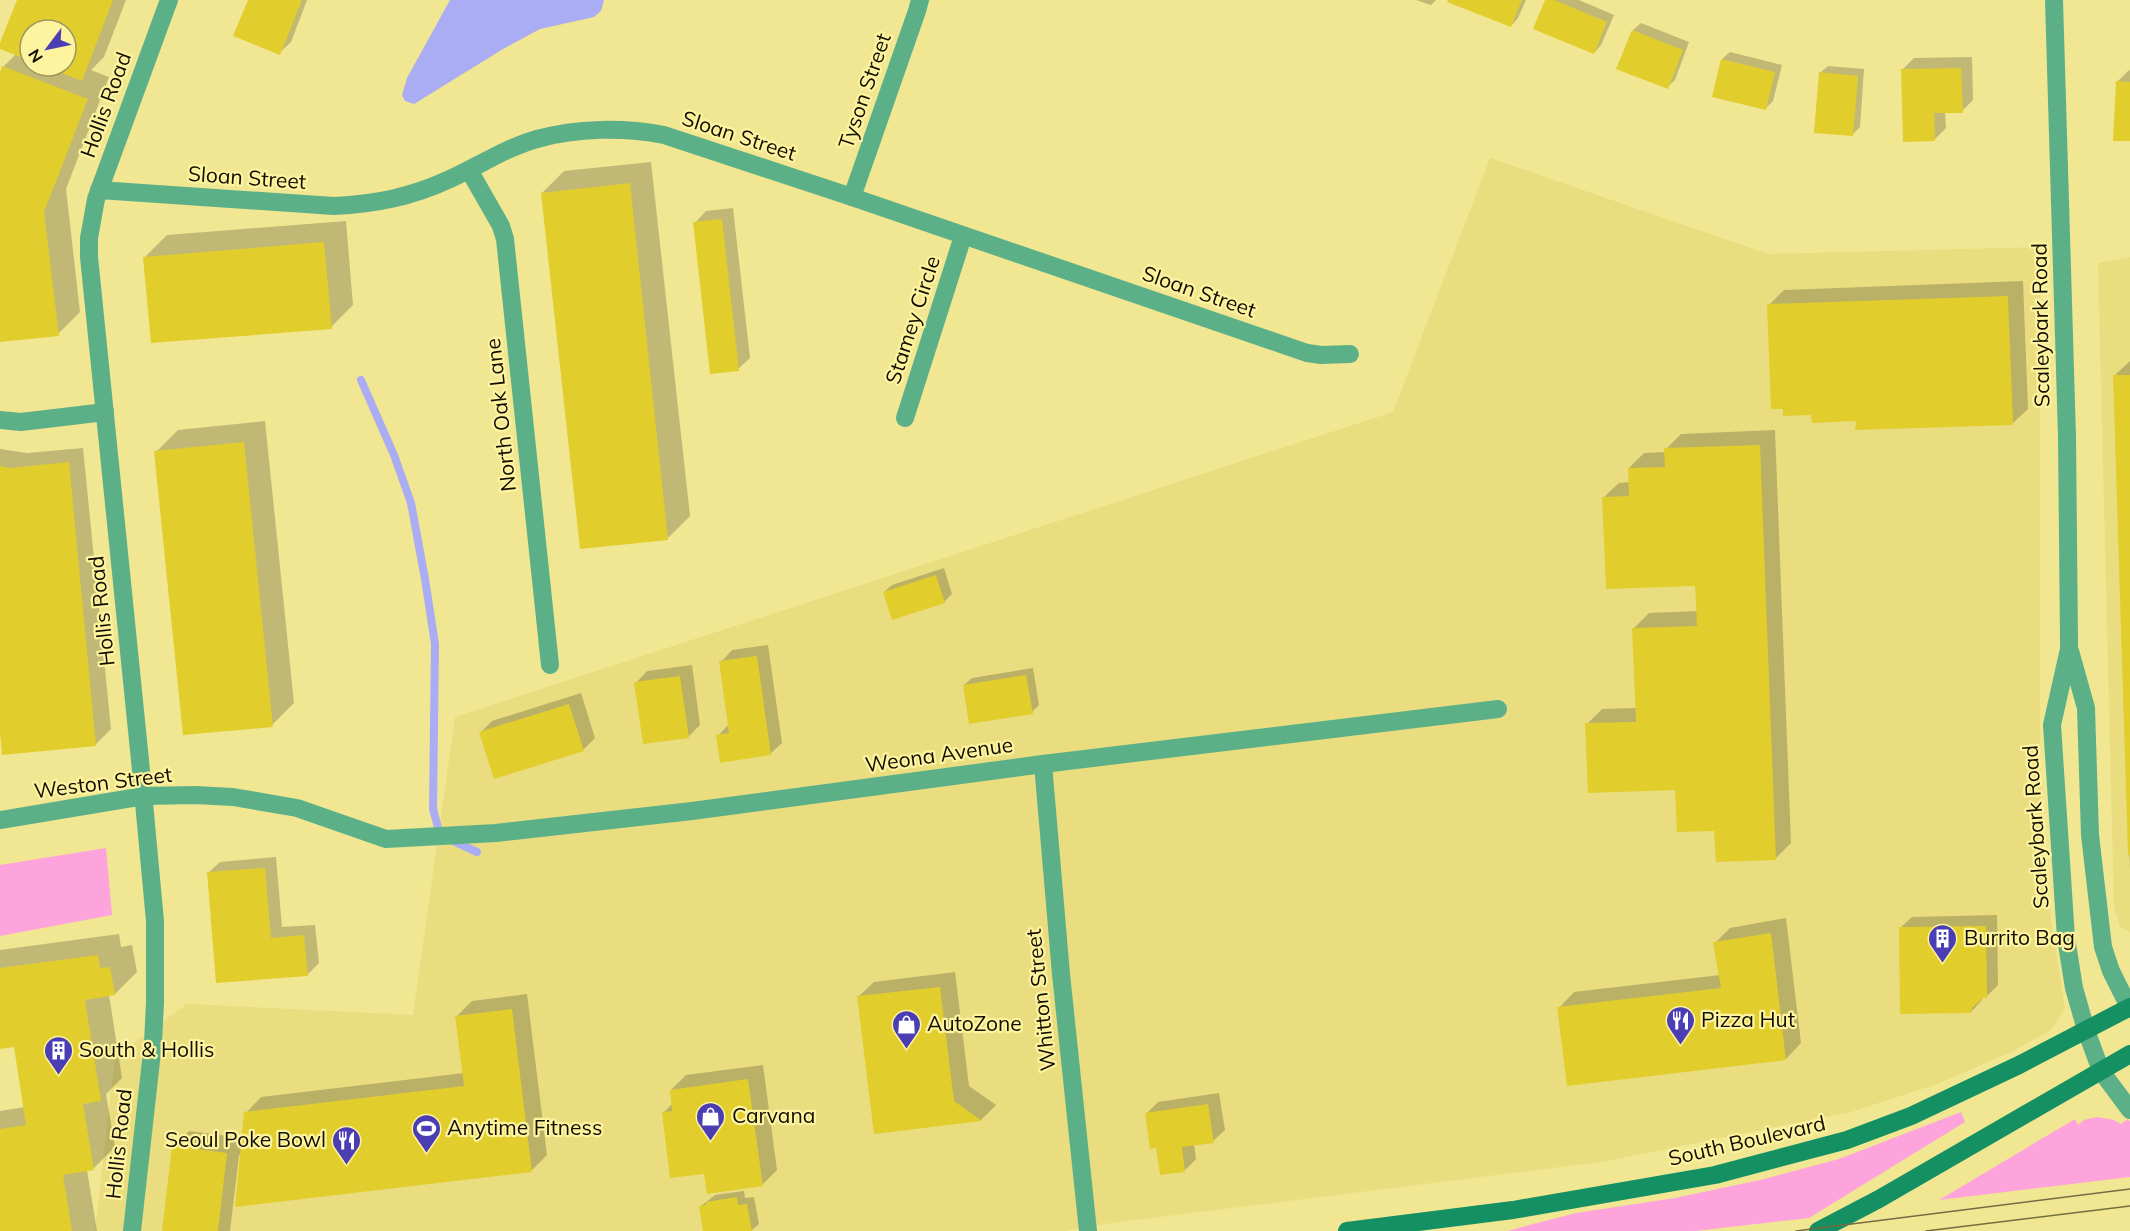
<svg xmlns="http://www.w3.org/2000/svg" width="2130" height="1231" viewBox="0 0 2130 1231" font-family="Mulish,sans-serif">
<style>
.built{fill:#e9dd80}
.green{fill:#fda4dc}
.water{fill:#aaadf3}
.shadow{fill:#0003;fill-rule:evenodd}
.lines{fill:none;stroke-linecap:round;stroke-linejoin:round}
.stream{stroke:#aaadf3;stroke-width:8}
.building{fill:#e1ce2d}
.minor{stroke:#5cb088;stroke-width:18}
.tertiary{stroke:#5cb088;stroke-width:18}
.secondary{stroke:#149063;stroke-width:18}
.tram{stroke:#746d40;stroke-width:1.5}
.labels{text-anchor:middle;stroke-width:4.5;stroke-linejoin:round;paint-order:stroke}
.street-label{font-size:21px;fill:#120e00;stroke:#fef39f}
.poi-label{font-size:21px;fill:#120e00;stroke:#fef39f;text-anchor:start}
</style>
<rect width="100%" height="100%" fill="#f1e692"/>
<g class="built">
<path d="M 1490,158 L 1768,254 L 2040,247 L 2040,752 L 2044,875 L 2065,1008 L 2051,1030 L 2011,1052 L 1937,1084 L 1851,1112 L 1601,1162 L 1111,1223 L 1064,1231 L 95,1231 L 115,1057 L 187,1004 L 413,1015 L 455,717 L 1393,412 Z"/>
<path d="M 2130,257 L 2130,932 L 2120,927 L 2114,907 L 2098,263 Z"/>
</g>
<g class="green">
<path d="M 106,848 L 112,915 L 0,936 L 0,865 Z"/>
<path d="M 1961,1112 L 1965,1122 L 1809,1218 L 1695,1231 L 1507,1231 L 1576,1213 L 1675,1198 L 1760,1180 L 1839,1159 Z"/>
<path d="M 2097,1117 L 2114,1120 L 2121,1124 L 2128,1119 L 2130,1122 L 2130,1177 L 1939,1200 L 2075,1119 L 2078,1125 L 2084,1120 Z"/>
</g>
<path class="water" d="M 450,0 L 604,0 L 601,11 L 594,17 L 540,29 L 503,49 L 414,104 L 405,101 L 402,95 L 407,78 Z"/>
<g class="shadow">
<path d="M 18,0 L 126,0 L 104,57 L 91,70 L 109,77 L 66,189 L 80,312 L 58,334 L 0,340 L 0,77 L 4,66 L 16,54 ZM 30,30 L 66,30 L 66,66 L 30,66 Z"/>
<path d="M 249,0 L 307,0 L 291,42 L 279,53 Z"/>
<path d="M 1416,0 L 1436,0 L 1431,5 Z"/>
<path d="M 1449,0 L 1526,0 L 1518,18 L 1511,26 Z"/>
<path d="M 1547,0 L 1579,0 L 1614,15 L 1601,45 L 1594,53 Z"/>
<path d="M 1641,23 L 1689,42 L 1675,80 L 1667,87 L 1633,30 Z"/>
<path d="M 1730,52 L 1782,65 L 1773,101 L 1766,108 L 1722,59 Z"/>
<path d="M 1972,57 L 1973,100 L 1962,111 L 1945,112 L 1946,128 L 1934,140 L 1902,70 L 1914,58 Z"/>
<path d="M 1828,66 L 1864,69 L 1860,127 L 1852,135 L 1820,73 Z"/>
<path d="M 2129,70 L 2130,71 L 2130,140 L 2117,82 Z"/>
<path d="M 651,162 L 690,516 L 668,538 L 542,193 L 564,171 Z"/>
<path d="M 733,208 L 750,358 L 738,369 L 695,223 L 706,211 Z"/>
<path d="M 346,221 L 353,305 L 331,327 L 145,257 L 167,235 Z"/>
<path d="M 2023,281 L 2028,409 L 2012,424 L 1857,420 L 1813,413 L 1769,305 L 1784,290 Z"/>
<path d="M 2130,361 L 2130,869 L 2114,376 Z"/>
<path d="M 265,421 L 294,703 L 272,725 L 156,452 L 178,430 Z"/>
<path d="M 1775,430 L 1791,843 L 1775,859 L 1587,724 L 1602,709 L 1637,708 L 1634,628 L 1649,613 L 1698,611 L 1697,584 L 1603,498 L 1619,483 L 1630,482 L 1629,468 L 1644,453 L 1666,452 L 1666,449 L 1681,434 Z"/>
<path d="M 83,448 L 111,729 L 96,744 L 0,717 L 0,449 L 27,453 Z"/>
<path d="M 944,568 L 952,594 L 945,601 L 892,618 L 884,592 L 892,585 Z"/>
<path d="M 768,645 L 782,743 L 770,754 L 718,736 L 729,724 L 721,662 L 732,650 Z"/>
<path d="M 692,665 L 700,725 L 689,736 L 636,683 L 647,671 Z"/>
<path d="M 1033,668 L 1039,705 L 1032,712 L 964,685 L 972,678 Z"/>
<path d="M 581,693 L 595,738 L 583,750 L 481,732 L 492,721 Z"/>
<path d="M 276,857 L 282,927 L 315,925 L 319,963 L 307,975 L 218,982 L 208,873 L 220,862 Z"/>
<path d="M 1997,915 L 1998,985 L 1987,996 L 1982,996 L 1982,1000 L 1971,1012 L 1900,928 L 1912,917 Z"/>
<path d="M 1786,918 L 1801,1043 L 1786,1059 L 1559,1008 L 1574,992 L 1720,975 L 1715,943 L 1730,928 Z"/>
<path d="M 119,934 L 121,947 L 132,945 L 137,972 L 115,994 L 109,995 L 122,1078 L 106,1094 L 115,1147 L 93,1169 L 87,1170 L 97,1231 L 0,1231 L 0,1111 L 25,1107 L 15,1045 L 0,1048 L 0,950 Z"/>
<path d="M 955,972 L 969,1086 L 996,1105 L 981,1120 L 875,1132 L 858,997 L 874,982 Z"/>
<path d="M 527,994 L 547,1155 L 532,1170 L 239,1155 L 230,1231 L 164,1231 L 173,1147 L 189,1131 L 243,1138 L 246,1113 L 261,1097 L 464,1073 L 457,1016 L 472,1001 Z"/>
<path d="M 763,1065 L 777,1170 L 762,1185 L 705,1172 L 663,1113 L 673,1103 L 671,1090 L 686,1075 Z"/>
<path d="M 1219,1093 L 1225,1130 L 1213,1141 L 1194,1144 L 1196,1159 L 1185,1170 L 1157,1146 L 1147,1113 L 1158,1102 Z"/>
<path d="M 744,1191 L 745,1198 L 754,1197 L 759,1224 L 751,1231 L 705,1231 L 701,1206 L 715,1195 Z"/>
</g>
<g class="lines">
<g class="stream">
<path d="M 361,380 L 394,455 L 411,503 L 425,579 L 435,644 L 433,809 L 440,835"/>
<path d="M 451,840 L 477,852"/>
</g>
</g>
<g class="building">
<path d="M 17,0 L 113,0 L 82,81 L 44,66 L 66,66 L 66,30 L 30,30 L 30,61 L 0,49 L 0,43 Z"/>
<path d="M 248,0 L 302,0 L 280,55 L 233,36 Z"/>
<path d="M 1448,0 L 1522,0 L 1511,27 L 1447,2 Z"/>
<path d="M 1545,0 L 1554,0 L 1607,22 L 1594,54 L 1533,29 Z"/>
<path d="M 1632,30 L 1683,50 L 1668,89 L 1616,69 Z"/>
<path d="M 1721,59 L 1775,72 L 1766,110 L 1712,97 Z"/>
<path d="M 2,66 L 88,99 L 44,212 L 59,336 L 0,342 L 0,72 Z"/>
<path d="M 1961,68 L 1963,113 L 1934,113 L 1935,141 L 1903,142 L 1901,69 Z"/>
<path d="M 1819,72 L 1858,76 L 1853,136 L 1814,133 Z"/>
<path d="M 2116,81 L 2130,82 L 2130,141 L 2113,141 Z"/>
<path d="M 630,183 L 668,540 L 580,549 L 541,193 Z"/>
<path d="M 722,219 L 739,371 L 710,374 L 693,222 Z"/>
<path d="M 324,242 L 332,329 L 151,343 L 143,257 Z"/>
<path d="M 2008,296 L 2013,425 L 1855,430 L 1856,421 L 1812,423 L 1811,415 L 1783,416 L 1783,409 L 1771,409 L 1767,304 Z"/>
<path d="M 2113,375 L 2130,375 L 2130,855 L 2128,855 Z"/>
<path d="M 244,442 L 273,727 L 183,735 L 154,451 Z"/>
<path d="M 1760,445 L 1776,860 L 1716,862 L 1714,831 L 1677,832 L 1675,790 L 1588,793 L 1585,723 L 1636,722 L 1632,628 L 1697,626 L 1695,586 L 1606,589 L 1602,497 L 1629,496 L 1628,468 L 1665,467 L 1664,448 Z"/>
<path d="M 69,462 L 96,746 L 2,755 L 0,732 L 0,466 L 10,468 Z"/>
<path d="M 936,575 L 945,603 L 892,620 L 883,592 Z"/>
<path d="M 757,656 L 771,755 L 720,763 L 716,735 L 729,733 L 719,661 Z"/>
<path d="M 1026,675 L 1033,714 L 969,724 L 963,685 Z"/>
<path d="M 680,676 L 689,738 L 643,744 L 634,682 Z"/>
<path d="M 569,704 L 584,751 L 494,779 L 479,732 Z"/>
<path d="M 265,868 L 271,938 L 304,935 L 308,976 L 216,983 L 207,872 Z"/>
<path d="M 1986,926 L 1987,998 L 1983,998 L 1972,1008 L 1971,1013 L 1900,1014 L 1899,927 Z"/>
<path d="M 1771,933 L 1786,1060 L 1567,1086 L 1557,1007 L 1721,988 L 1713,942 Z"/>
<path d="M 98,955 L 100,968 L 110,967 L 115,995 L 85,1000 L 101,1101 L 83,1104 L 94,1170 L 63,1175 L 72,1231 L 0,1231 L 0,1129 L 26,1125 L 14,1047 L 0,1049 L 0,968 Z"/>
<path d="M 940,987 L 954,1101 L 982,1121 L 874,1134 L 857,996 Z"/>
<path d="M 512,1009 L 532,1172 L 235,1207 L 244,1112 L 464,1086 L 455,1016 Z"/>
<path d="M 748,1079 L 763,1186 L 707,1194 L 704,1174 L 670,1178 L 662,1112 L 672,1111 L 670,1090 Z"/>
<path d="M 1208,1104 L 1214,1143 L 1182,1147 L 1185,1172 L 1160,1175 L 1156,1148 L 1150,1149 L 1145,1113 Z"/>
<path d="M 172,1146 L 227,1153 L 218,1231 L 162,1231 Z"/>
<path d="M 737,1197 L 738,1205 L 747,1204 L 752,1231 L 703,1231 L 699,1206 L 706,1205 L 706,1202 Z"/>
</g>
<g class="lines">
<g class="minor">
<path d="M 469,170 L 501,226 L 505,239 L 550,665"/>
<path d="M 99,190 L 334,206 C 376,204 411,197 450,179 C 479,166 505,148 537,139 C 577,128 623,127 664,135 L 852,197 L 1307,353 L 1321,355 L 1350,354"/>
<path d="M 852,197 L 917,11 L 920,0"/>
<path d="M 905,418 L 963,236"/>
<path d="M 0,420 L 21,422 L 105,412"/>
<path d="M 1043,764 L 1061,974 L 1088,1231"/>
<path d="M 0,820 L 144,796 L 195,795 L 233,797 L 297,808 L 386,839 L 496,833 L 692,811 L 1043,764 L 1498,709"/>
<path d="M 132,1231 L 153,1043 L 155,1002 L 155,921 L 140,760 L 89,257 L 89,238 L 96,199 L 169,0"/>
</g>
<g class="tertiary">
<path d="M 2054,0 L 2067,437 L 2069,640 L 2069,649 L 2052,725 L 2066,938 L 2074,988 L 2086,1030 L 2101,1071 L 2130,1110"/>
<path d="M 2070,651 L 2086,708 L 2090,835 L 2103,947 L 2111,971 L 2130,1009"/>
</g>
<g class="secondary">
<path d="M 1347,1231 L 1513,1210 L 1715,1175 L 1847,1140 L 1911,1116 L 2019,1065 L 2130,1007"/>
<path d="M 1818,1231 L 1879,1199 L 2130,1054"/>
</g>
<g class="tram">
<path d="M 1796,1231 L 2130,1189"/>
<path d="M 1926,1231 L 2130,1206"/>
</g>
</g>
<defs>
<symbol id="building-pin" viewBox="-11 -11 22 30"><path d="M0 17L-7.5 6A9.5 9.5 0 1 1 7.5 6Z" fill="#4b3db4" stroke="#fef39f"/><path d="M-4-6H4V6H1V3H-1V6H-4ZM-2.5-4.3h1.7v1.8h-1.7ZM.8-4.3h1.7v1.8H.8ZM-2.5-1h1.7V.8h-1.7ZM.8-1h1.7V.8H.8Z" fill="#fff"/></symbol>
<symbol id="restaurant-pin" viewBox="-11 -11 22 30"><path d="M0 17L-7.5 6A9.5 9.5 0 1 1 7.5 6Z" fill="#4b3db4" stroke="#fef39f"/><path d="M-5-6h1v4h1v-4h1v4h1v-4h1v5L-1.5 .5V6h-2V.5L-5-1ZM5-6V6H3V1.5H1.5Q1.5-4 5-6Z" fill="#fff"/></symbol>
<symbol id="shop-pin" viewBox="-11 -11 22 30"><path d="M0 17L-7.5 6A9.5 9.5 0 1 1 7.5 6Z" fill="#4b3db4" stroke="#fef39f"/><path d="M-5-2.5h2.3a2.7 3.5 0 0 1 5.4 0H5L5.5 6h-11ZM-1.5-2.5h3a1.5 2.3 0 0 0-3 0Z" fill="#fff"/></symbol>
<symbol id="stadium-pin" viewBox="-11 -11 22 30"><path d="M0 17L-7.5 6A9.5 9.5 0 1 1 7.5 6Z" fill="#4b3db4" stroke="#fef39f"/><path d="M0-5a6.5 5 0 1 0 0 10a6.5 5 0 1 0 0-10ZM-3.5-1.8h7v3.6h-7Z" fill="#fff"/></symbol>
</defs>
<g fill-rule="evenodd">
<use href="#building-pin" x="1926" y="922" width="33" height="45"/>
<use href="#restaurant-pin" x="1664" y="1004" width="33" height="45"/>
<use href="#shop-pin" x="890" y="1008" width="33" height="45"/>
<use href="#building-pin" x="42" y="1034" width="33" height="45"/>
<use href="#shop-pin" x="694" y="1100" width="33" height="45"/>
<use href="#stadium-pin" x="410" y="1112" width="33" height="45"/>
<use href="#restaurant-pin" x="330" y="1124" width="33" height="45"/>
</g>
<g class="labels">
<g class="street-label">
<text transform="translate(865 91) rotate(-71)" y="7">Tyson Street</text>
<text transform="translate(106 105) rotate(-70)" y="7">Hollis Road</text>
<text transform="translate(739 136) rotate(18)" y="7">Sloan Street</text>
<text transform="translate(247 178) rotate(4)" y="7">Sloan Street</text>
<text transform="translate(1199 292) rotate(19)" y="7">Sloan Street</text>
<text transform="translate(913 320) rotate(-72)" y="7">Stamey Circle</text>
<text transform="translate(2041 325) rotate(-91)" y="7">Scaleybark Road</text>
<text transform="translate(501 415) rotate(-96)" y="7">North Oak Lane</text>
<text transform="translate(102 611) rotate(-96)" y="7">Hollis Road</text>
<text transform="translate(939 755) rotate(-8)" y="7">Weona Avenue</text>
<text transform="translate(103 783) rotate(-7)" y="7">Weston Street</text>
<text transform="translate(2036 827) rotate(-94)" y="7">Scaleybark Road</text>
<text transform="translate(1041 1000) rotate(-96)" y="7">Whitton Street</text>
<text transform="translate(1747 1141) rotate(-13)" y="7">South Boulevard</text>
<text transform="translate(119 1144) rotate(-84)" y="7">Hollis Road</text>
</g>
<g class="poi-label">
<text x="1964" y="945">Burrito Bag</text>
<text x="1701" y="1027">Pizza Hut</text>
<text x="927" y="1031">AutoZone</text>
<text x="79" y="1057">South &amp; Hollis</text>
<text x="732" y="1123">Carvana</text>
<text x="447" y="1135">Anytime Fitness</text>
<text x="326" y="1147" text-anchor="end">Seoul Poke Bowl</text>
</g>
</g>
<g transform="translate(48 48) rotate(238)"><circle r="28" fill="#fef39f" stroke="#a0975f" stroke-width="1.5"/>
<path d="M0-4.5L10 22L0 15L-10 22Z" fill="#4b3db4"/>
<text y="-9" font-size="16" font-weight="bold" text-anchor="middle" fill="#120e00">N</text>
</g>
</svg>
